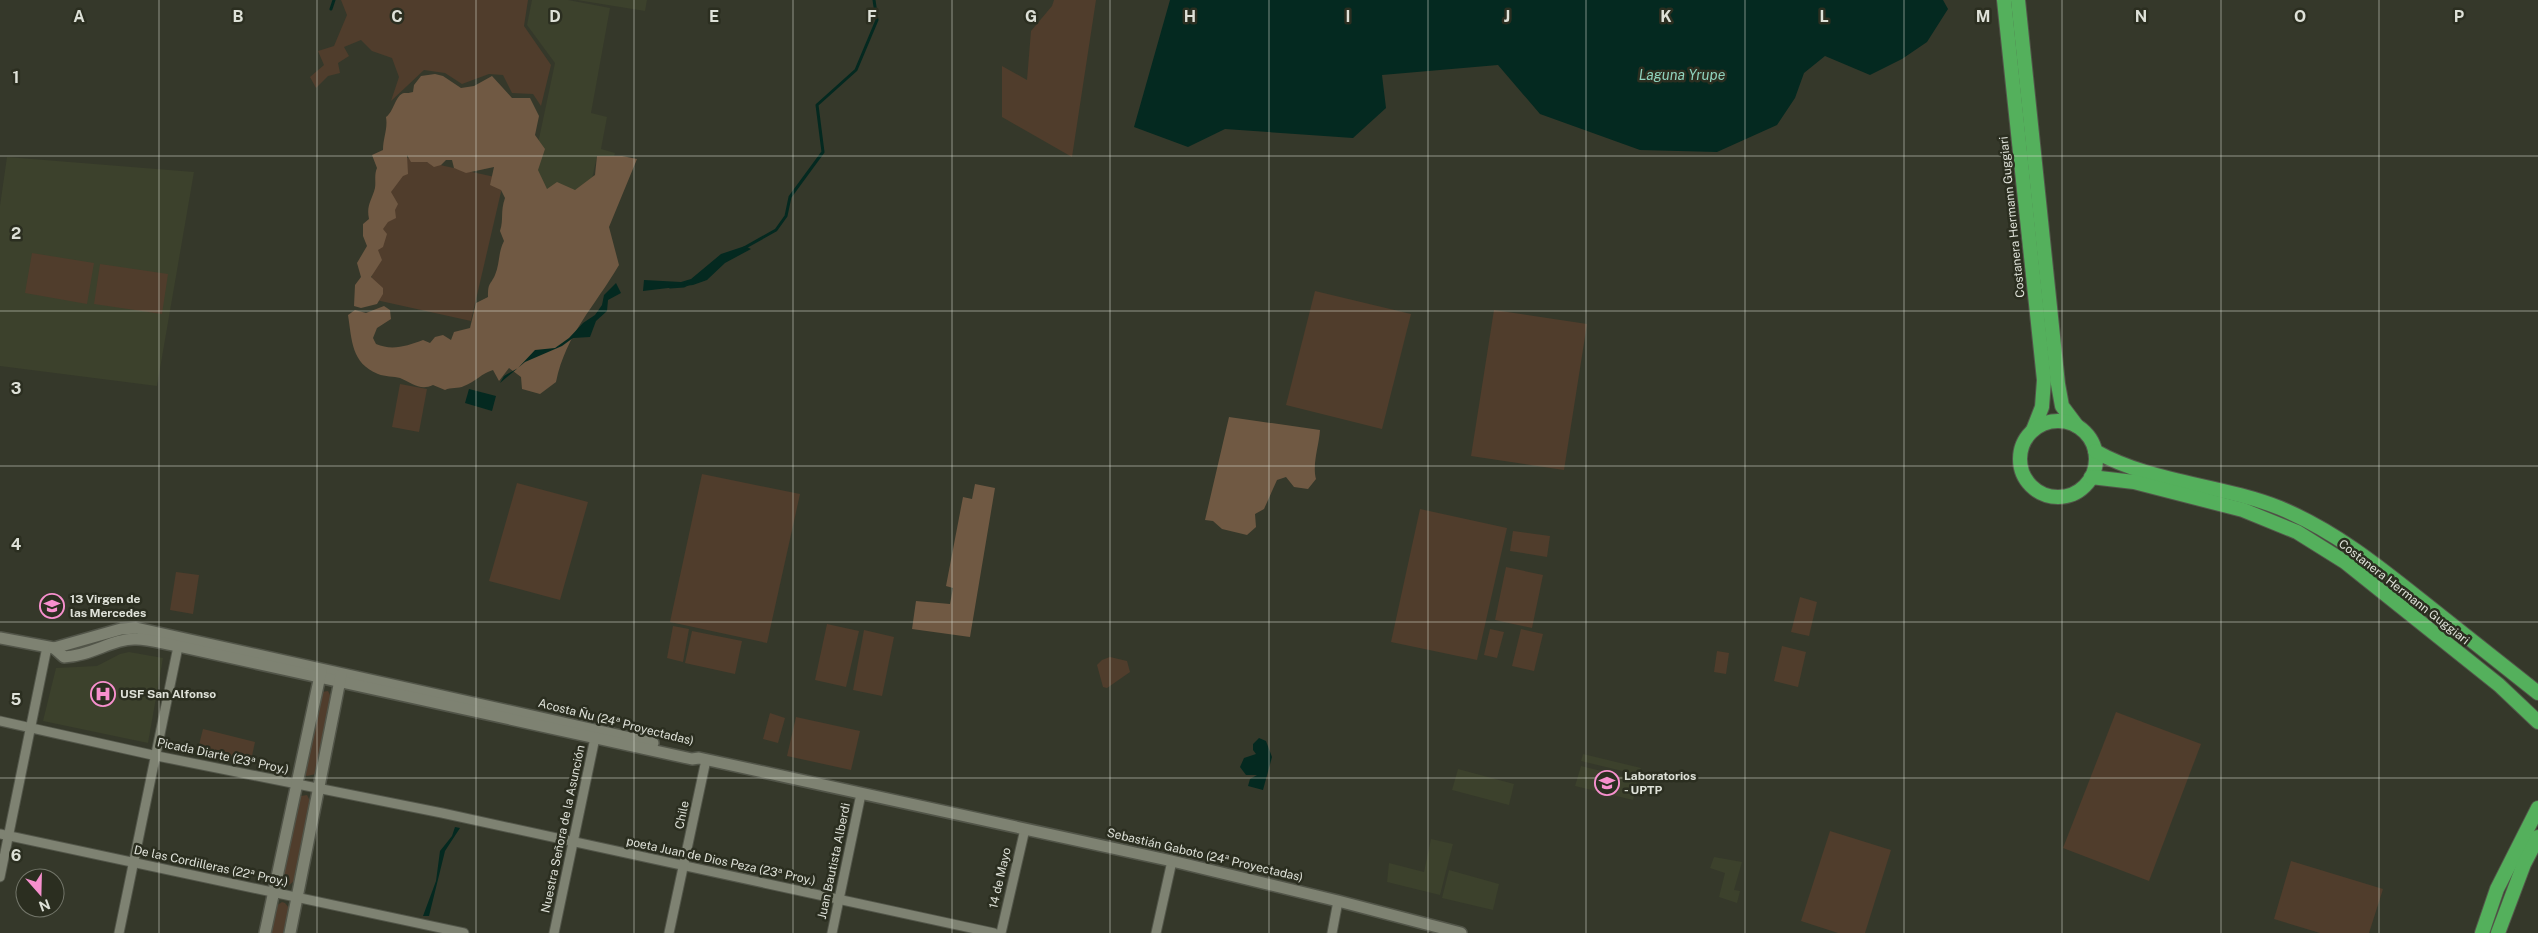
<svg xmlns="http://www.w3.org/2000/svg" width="2538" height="933" viewBox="0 0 2538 933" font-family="'Public Sans',sans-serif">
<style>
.built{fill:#3c412c}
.green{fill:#503d2c}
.forest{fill:#705943}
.water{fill:#042920}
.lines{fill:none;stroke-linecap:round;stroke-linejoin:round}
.stream{stroke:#042920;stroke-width:3}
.minor-casing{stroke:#525549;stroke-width:11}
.tertiary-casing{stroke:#525549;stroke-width:14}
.trunk-casing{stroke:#525549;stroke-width:16}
.minor{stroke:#7e8272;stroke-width:9}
.tertiary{stroke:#7e8272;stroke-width:11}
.trunk{stroke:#54b05c;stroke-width:14}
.grid{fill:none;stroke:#dee1d8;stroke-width:1;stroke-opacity:0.55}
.labels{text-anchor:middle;stroke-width:5;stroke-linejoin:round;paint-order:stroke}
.street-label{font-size:12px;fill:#dee1d8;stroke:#2b2e20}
.poi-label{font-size:12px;font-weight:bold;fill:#dee1d8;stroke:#2b2e20;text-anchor:start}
.water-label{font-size:14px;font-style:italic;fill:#8fd2bd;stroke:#2b2e20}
.grid-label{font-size:16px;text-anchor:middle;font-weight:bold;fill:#dee1d8;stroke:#2b2e20;stroke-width:5;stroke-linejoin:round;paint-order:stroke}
</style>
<rect width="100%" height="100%" fill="#35382a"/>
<g class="built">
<path d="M 532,0 L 568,0 L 610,8 L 591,113 L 607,117 L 601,149 L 615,153 L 613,160 L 597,156 L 588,197 L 529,186 L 555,63 L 527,25 Z"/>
<path d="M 577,0 L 647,0 L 645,11 Z"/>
<path d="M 7,157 L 194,172 L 157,386 L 0,366 L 0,206 Z"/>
<path d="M 129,652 L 163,658 L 148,743 L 43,721 L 56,668 L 97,666 L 120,654 Z"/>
<path d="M 1583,754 L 1641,768 L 1639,775 L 1581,761 Z"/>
<path d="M 1581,766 L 1638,780 L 1633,800 L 1575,786 Z"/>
<path d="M 1458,769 L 1514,784 L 1509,805 L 1452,790 Z"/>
<path d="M 1431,839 L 1453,844 L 1440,895 L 1387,882 L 1389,863 L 1424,872 Z"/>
<path d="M 1714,857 L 1742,862 L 1734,890 L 1740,891 L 1737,903 L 1719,897 L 1725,873 L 1710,868 Z"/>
<path d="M 1449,870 L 1499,884 L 1493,910 L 1442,898 Z"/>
</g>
<g class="green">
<path d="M 341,0 L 528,0 L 524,26 L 551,65 L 541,106 L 533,94 L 512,93 L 503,75 L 489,74 L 462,84 L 445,73 L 424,70 L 391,101 L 399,77 L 392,58 L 372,51 L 361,40 L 344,47 L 349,56 L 338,63 L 340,73 L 328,76 L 316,88 L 310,77 L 324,65 L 318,51 L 334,46 L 347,15 Z"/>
<path d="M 1054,0 L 1096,0 L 1072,157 L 1002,117 L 1002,66 L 1027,80 L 1031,31 L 1052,6 Z"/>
<path d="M 399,156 L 504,179 L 471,321 L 367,298 Z"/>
<path d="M 32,253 L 94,263 L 87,304 L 25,293 Z"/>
<path d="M 100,264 L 168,274 L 162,314 L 94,304 Z"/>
<path d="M 1315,291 L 1411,314 L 1382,429 L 1286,405 Z"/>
<path d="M 1494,310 L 1587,324 L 1564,470 L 1471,456 Z"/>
<path d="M 400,384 L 427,389 L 419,432 L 392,427 Z"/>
<path d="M 702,474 L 800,494 L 767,643 L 670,622 Z"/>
<path d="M 517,483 L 588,502 L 560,600 L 489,581 Z"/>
<path d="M 1420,509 L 1507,528 L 1477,660 L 1391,642 Z"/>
<path d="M 1513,531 L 1550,536 L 1547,557 L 1510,551 Z"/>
<path d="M 1506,567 L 1543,575 L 1532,628 L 1495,620 Z"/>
<path d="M 176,572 L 199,575 L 193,614 L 170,610 Z"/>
<path d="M 1800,597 L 1817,602 L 1809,636 L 1791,632 Z"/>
<path d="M 827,624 L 859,631 L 846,687 L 815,680 Z"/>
<path d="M 673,626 L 689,629 L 683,662 L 667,658 Z"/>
<path d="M 1490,629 L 1504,632 L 1497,658 L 1484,655 Z"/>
<path d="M 1521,629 L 1543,634 L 1534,671 L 1512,666 Z"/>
<path d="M 864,630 L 894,637 L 882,696 L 853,690 Z"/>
<path d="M 692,631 L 742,641 L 735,674 L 685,663 Z"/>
<path d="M 1782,646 L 1806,652 L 1798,687 L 1774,681 Z"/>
<path d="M 1717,651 L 1729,653 L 1726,674 L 1714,672 Z"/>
<path d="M 1110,657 L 1127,661 L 1130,672 L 1107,688 L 1103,687 L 1097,665 L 1102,660 Z"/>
<path d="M 328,691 L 331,697 L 316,774 L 307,776 L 304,775 L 322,692 Z"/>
<path d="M 2116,712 L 2201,744 L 2149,881 L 2063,848 Z"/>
<path d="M 770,713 L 785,718 L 778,743 L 763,739 Z"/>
<path d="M 796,717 L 860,731 L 851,770 L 787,756 Z"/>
<path d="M 203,729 L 255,742 L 250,765 L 197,753 Z"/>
<path d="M 307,795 L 310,801 L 294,881 L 288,886 L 282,883 L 282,879 L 298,798 L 301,796 Z"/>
<path d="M 1830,831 L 1891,850 L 1865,933 L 1838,933 L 1801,921 Z"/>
<path d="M 2291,861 L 2383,889 L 2369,933 L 2320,933 L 2274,919 Z"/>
<path d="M 282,902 L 285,903 L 289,908 L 283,933 L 271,933 L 276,906 Z"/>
</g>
<g class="forest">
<path d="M 435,74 L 443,76 L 461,88 L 474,86 L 492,76 L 512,98 L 530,98 L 539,116 L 535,135 L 545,149 L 538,170 L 547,189 L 557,182 L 575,190 L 595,175 L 597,156 L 622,156 L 637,159 L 609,227 L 619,265 C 595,306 566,334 556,382 L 540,394 L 522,389 L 521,377 L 509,368 L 499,381 L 493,370 C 482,373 475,382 464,386 C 458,389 451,387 445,390 L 433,385 C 420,391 412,383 400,378 C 394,376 385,377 378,374 C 351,363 352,340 348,315 L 355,310 L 366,313 L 384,306 L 390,310 L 391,319 L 377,328 L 373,338 L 376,344 C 392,351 407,346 423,340 L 430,343 L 435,337 L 443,335 L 451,340 L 454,332 L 470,328 L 476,303 L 488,297 C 488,282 490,286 495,275 C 500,264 498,252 504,241 L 500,231 C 504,219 500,212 505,198 L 501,190 L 490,185 L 494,167 L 466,173 L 454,168 L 452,160 L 446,160 L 441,165 L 434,167 L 427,162 L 411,162 L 407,155 L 408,174 L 403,176 L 391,192 L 398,204 L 395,210 L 396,218 L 388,222 L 383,229 L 387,234 L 383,247 L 378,250 L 382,260 L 371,277 L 383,288 L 383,294 L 377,304 L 361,308 L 354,306 L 355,285 L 361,277 L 357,263 L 367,246 L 363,236 L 363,224 L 369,219 C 366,205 372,200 375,188 C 376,181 374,175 377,168 L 372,155 L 383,150 C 383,138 388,129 386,117 C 394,112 395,95 404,93 C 407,93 410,93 413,92 L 414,85 L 421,76 Z"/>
<path d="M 1229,417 L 1320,430 C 1319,446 1312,464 1316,479 L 1308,489 L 1294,487 L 1286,477 L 1277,480 L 1264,509 L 1255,514 L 1256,527 L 1247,535 L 1222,529 L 1213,521 L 1205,520 Z"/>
<path d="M 975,484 L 995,488 L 970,637 L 912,629 L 916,601 L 950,604 L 953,588 L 946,586 L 963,497 L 972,499 Z"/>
</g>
<g class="water">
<path d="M 1170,0 L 1943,0 L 1948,9 L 1927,42 L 1902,59 L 1870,75 L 1825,56 L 1804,73 L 1795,98 L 1777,125 L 1717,152 L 1640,150 L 1540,114 L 1498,65 L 1382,75 L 1386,108 L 1353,138 L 1225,129 L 1188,147 L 1134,127 Z"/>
<path d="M 745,246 L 751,249 L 725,263 L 707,280 L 693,285 L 643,291 L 644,280 L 681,282 L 691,279 L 721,254 Z"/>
<path d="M 616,283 L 621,293 L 608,300 L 607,311 L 596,321 L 590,337 L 573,338 L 562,346 L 525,362 L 500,383 L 504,376 L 518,368 L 535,350 L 555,348 L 569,338 L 583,323 L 595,315 L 602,305 L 604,295 Z"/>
<path d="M 469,389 L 496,396 L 492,411 L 465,403 Z"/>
<path d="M 1259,738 L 1266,741 L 1272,757 L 1263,790 L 1248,786 L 1250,779 L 1257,775 L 1246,775 L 1240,767 L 1244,758 L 1256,754 L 1253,750 L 1253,744 Z"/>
<path d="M 455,827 L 460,828 L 445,851 L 429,916 L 423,916 L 436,881 L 440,851 L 452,836 Z"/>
</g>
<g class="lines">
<g class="stream">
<path d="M 331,9 L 334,0"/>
<path d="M 744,248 L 776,230 L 786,216 L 790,197 L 823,152 L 817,105 L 856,70 L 877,20 L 874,0"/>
<path d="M 670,287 L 684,286 L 688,284"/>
</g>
<defs>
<g id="minor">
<path d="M 0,721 L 157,756 L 442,813 L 994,933"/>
<path d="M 0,834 L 464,933"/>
<path d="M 0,877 L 47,647"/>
<path d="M 119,933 L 179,642"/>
<path d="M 554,933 L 596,733"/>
<path d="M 669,933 L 706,760"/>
<path d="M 832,933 L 861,794"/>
<path d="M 1001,933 L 1025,829"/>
<path d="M 1156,933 L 1172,861"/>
<path d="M 1332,933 L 1338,901"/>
</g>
<g id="tertiary">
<path d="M 0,638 L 54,648 L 121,629 L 136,628 L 653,743"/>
<path d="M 54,648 L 64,657 C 91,656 114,638 136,639 C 150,639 165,644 178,646 L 692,759 L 699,758 L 1172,861 L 1338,901 L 1461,933"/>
<path d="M 265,933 L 321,671"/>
<path d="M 290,933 L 341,675"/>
</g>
<g id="trunk">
<path d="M 2004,0 L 2044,380 L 2042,407 L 2033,430"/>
<path d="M 2018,0 L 2058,384 L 2062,406 L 2077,426"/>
<circle cx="2058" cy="459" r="38"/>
<path d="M 2095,451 C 2151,483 2220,484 2280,508 C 2333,530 2377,565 2422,601 C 2461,632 2499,662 2538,693"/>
<path d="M 2091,477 L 2134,482 L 2243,510 L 2297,532 L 2345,562 L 2499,685 L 2538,722"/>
<path d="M 2482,933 L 2497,889 L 2538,808"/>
<path d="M 2498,933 L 2524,864 L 2538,837"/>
</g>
</defs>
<use href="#minor" class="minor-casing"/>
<use href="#tertiary" class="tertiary-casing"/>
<use href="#trunk" class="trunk-casing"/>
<use href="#minor" class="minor"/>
<use href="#tertiary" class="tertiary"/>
<use href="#trunk" class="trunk"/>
</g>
<path class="grid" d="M 159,0 L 159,933M 317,0 L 317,933M 476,0 L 476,933M 634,0 L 634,933M 793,0 L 793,933M 952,0 L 952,933M 1110,0 L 1110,933M 1269,0 L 1269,933M 1428,0 L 1428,933M 1586,0 L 1586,933M 1745,0 L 1745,933M 1904,0 L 1904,933M 2062,0 L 2062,933M 2221,0 L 2221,933M 2379,0 L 2379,933M 0,156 L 2538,156M 0,311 L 2538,311M 0,466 L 2538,466M 0,622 L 2538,622M 0,778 L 2538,778"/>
<defs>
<symbol id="school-ring" viewBox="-11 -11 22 22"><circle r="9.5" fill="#2b2e20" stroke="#f790ce" stroke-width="1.5"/><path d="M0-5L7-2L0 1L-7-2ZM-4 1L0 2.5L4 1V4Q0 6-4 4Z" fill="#f790ce"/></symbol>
<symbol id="hospital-ring" viewBox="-11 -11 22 22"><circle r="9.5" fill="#2b2e20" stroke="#f790ce" stroke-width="1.5"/><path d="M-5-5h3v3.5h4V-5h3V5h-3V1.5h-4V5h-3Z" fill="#f790ce"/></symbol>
<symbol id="university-ring" viewBox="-11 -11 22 22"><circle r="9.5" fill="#2b2e20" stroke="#f790ce" stroke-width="1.5"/><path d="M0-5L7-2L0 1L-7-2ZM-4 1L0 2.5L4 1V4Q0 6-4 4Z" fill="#f790ce"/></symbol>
</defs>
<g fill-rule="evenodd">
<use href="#school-ring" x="38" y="592" width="28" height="28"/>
<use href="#hospital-ring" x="89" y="680" width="28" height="28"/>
<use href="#university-ring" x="1593" y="769" width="28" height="28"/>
</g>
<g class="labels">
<g class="street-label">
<text transform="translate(2012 217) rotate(-96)" y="4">Costanera Hermann Guggiari</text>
<text transform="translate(2404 592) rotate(38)" y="4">Costanera Hermann Guggiari</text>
<text transform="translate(616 722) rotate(14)" y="4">Acosta Ñu (24ª Proyectadas)</text>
<text transform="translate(223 756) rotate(12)" y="4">Picada Diarte (23ª Proy.)</text>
<text transform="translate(682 815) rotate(-78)" y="4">Chile</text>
<text transform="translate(563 829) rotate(-78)" y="4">Nuestra Señora de la Asunción</text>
<text transform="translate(1205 855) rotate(13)" y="4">Sebastián Gaboto (24ª Proyectadas)</text>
<text transform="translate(721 861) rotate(12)" y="4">poeta Juan de Dios Peza (23ª Proy.)</text>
<text transform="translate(834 861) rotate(-78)" y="4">Juan Bautista Alberdi</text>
<text transform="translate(211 866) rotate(12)" y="4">De las Cordilleras (22ª Proy.)</text>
<text transform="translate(1000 878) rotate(-77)" y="4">14 de Mayo</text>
</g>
<g class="poi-label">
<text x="70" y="603">13 Virgen de<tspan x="70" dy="14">las Mercedes</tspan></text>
<text x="120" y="698">USF San Alfonso</text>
<text x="1624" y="780">Laboratorios<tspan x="1624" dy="14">- UPTP</tspan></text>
</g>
<g class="water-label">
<text x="1682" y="80">Laguna Yrupe</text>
</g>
</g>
<g class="grid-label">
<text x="79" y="22">A</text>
<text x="238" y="22">B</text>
<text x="397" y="22">C</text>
<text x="555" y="22">D</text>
<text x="714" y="22">E</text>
<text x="872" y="22">F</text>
<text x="1031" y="22">G</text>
<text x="1190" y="22">H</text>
<text x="1348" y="22">I</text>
<text x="1507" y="22">J</text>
<text x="1666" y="22">K</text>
<text x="1824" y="22">L</text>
<text x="1983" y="22">M</text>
<text x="2141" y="22">N</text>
<text x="2300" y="22">O</text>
<text x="2459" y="22">P</text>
<text x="16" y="83">1</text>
<text x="16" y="239">2</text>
<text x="16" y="394">3</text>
<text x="16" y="550">4</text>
<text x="16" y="705">5</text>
<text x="16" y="861">6</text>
</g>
<g transform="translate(40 893) rotate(160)"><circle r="24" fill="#2b2e20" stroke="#73766a"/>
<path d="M0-4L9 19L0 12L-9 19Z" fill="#f790ce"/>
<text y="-8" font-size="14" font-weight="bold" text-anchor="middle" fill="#dee1d8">N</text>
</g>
</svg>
